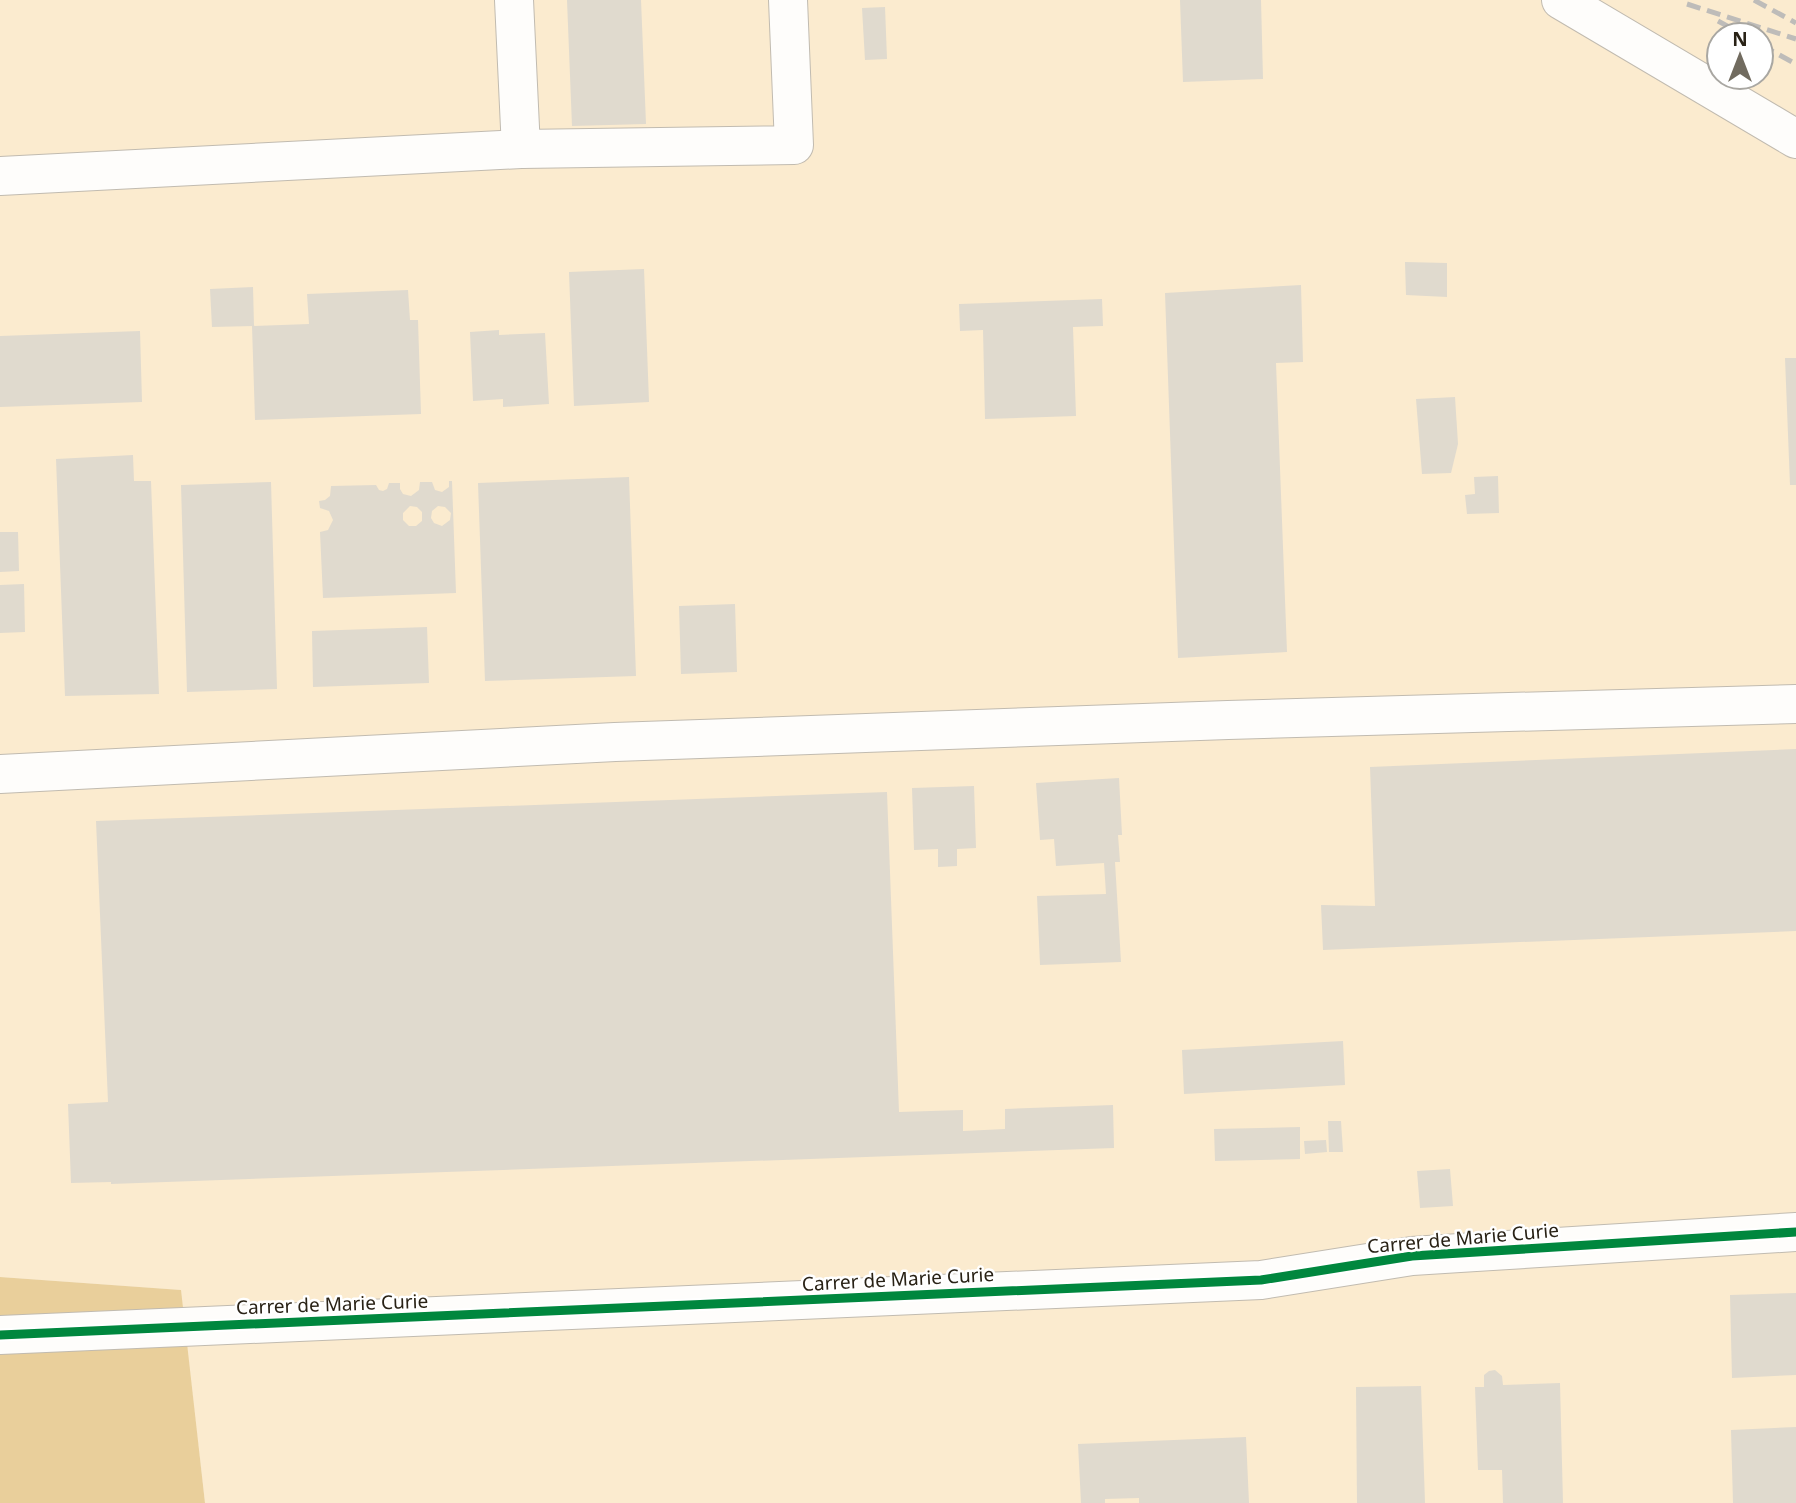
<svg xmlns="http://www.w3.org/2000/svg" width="1796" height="1503" viewBox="0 0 1796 1503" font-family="'Noto Sans',sans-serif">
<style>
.built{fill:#fbebcf;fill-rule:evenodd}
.forest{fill:#e9cf9b}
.building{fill:#e0dace;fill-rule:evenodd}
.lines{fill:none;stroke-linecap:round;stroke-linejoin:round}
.minor-casing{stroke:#c1bbb0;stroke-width:40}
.minor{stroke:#fefdfb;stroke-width:38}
.rail{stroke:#bebcb9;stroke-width:5;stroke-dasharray:14 7;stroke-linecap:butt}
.cycleway-casing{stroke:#fff;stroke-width:13}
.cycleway{stroke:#00873e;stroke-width:9}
.labels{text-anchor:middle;stroke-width:5;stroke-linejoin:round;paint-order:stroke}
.street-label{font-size:19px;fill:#292216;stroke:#fff}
</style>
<rect width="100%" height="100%" fill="#f8f2e6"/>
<path class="built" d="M 0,0 L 1796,0 L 1796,1503 L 205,1503 L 180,1290 L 0,1277 ZM 1719,35 L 1761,35 L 1761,77 L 1719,77 Z"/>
<path class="forest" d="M 0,1277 L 181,1290 L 205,1503 L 0,1503 Z"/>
<g class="building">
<path d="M 567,0 L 641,0 L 646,124 L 572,126 Z"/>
<path d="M 1180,0 L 1261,0 L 1263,79 L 1183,82 Z"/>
<path d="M 885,7 L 887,59 L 865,60 L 862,8 Z"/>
<path d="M 1405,262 L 1447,263 L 1447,297 L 1406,295 Z"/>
<path d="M 644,269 L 649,402 L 574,406 L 569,272 Z"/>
<path d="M 1301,285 L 1303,362 L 1276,363 L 1287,652 L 1178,658 L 1165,293 Z"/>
<path d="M 253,287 L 254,326 L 212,327 L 210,289 Z"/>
<path d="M 408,290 L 410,320 L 418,320 L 421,414 L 255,420 L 252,326 L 309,324 L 307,294 Z"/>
<path d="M 1102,299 L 1103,326 L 1073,327 L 1076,416 L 985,419 L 983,330 L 960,331 L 959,304 Z"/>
<path d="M 499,330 L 499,335 L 545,333 L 549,404 L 503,407 L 503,399 L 473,401 L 470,332 Z"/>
<path d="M 140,331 L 142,402 L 0,407 L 0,336 Z"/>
<path d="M 1785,358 L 1796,358 L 1796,485 L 1790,485 Z"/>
<path d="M 1455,397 L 1458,444 L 1451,473 L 1422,474 L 1416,399 Z"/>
<path d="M 133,455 L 134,481 L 151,481 L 159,694 L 65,696 L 56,459 Z"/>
<path d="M 1498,476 L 1499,513 L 1467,514 L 1465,495 L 1475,494 L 1474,477 Z"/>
<path d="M 629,477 L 636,676 L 485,681 L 478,483 Z"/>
<path d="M 449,481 L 452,481 L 456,593 L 323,598 L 320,532 L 328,530 L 333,520 L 329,511 L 320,508 L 319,501 L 325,500 L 330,496 L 331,486 L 376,485 L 379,490 L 383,491 L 387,489 L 389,483 L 400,483 L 400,489 L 403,494 L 411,496 L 419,490 L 420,482 L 432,482 L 435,490 L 442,492 L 449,487 ZM 410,506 L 417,507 L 422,512 L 422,521 L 416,526 L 409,526 L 403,520 L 403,513 ZM 438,506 L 445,507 L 451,513 L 450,520 L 442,526 L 434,523 L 431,518 L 432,511 Z"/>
<path d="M 271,482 L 277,689 L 187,692 L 181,485 Z"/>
<path d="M 0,532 L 18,532 L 19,571 L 0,572 Z"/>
<path d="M 24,584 L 25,632 L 0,633 L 0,585 Z"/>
<path d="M 735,604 L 737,672 L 681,674 L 679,606 Z"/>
<path d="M 427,627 L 429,683 L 313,687 L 312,631 Z"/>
<path d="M 1796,749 L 1796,931 L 1323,950 L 1321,905 L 1375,906 L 1370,767 Z"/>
<path d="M 1119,778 L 1122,835 L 1118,835 L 1120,862 L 1115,862 L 1121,962 L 1040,965 L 1037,896 L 1106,894 L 1104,863 L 1056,866 L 1054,839 L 1040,840 L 1036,783 Z"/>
<path d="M 974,786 L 976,848 L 957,849 L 957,866 L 938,867 L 938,849 L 914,850 L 912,788 Z"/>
<path d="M 887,792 L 899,1112 L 963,1110 L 963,1131 L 1005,1129 L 1005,1109 L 1113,1105 L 1114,1148 L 111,1184 L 111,1182 L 71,1183 L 68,1104 L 108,1102 L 96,821 Z"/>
<path d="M 1343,1041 L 1345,1085 L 1184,1094 L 1182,1050 Z"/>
<path d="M 1328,1121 L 1341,1121 L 1343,1152 L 1329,1152 Z"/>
<path d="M 1300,1127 L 1300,1159 L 1215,1161 L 1214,1129 Z"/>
<path d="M 1326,1140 L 1327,1152 L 1305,1154 L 1304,1141 Z"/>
<path d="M 1450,1169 L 1453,1206 L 1420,1208 L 1417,1171 Z"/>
<path d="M 1796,1293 L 1796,1375 L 1732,1378 L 1730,1295 Z"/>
<path d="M 1495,1370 L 1502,1376 L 1503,1385 L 1560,1383 L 1563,1503 L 1503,1503 L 1502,1470 L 1478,1470 L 1475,1387 L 1484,1387 L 1484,1375 L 1489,1371 Z"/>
<path d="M 1421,1386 L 1425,1503 L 1357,1503 L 1356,1387 Z"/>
<path d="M 1796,1427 L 1796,1503 L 1733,1503 L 1731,1430 Z"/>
<path d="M 1246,1437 L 1249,1503 L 1139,1503 L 1139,1498 L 1105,1499 L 1105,1503 L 1081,1503 L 1078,1444 Z"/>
</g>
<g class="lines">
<defs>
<g id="minor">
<path d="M 514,0 L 521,149"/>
<path d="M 1561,0 L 1796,139"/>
<path d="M 0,176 L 521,149 L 794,145 L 788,0"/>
<path d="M 0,774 L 615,742 L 1228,720 L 1796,704"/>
<path d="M 0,1335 L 1261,1280 L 1412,1256 L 1796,1232"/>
</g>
</defs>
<use href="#minor" class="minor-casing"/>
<use href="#minor" class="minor"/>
<g class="rail">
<path d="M 1754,0 L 1796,23"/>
<path d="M 1687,4 L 1796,39"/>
<path d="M 1718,21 L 1744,35"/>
<path d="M 1761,45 L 1796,64"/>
</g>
<defs>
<path id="cycleway" d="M 0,1335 L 1261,1280 L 1412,1256 L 1796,1232"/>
</defs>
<use href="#cycleway" class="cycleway-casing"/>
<use href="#cycleway" class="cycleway"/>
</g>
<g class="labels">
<g class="street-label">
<text transform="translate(1463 1238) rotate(-5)" y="7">Carrer de Marie Curie</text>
<text transform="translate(898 1279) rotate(-3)" y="7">Carrer de Marie Curie</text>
<text transform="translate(332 1304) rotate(-2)" y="7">Carrer de Marie Curie</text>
</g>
</g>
<g transform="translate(1740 56)"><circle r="33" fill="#ffffff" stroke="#a9a7a2" stroke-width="2"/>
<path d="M0-5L12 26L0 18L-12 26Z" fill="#716b5f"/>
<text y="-10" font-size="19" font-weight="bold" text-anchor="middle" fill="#292216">N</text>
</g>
</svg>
